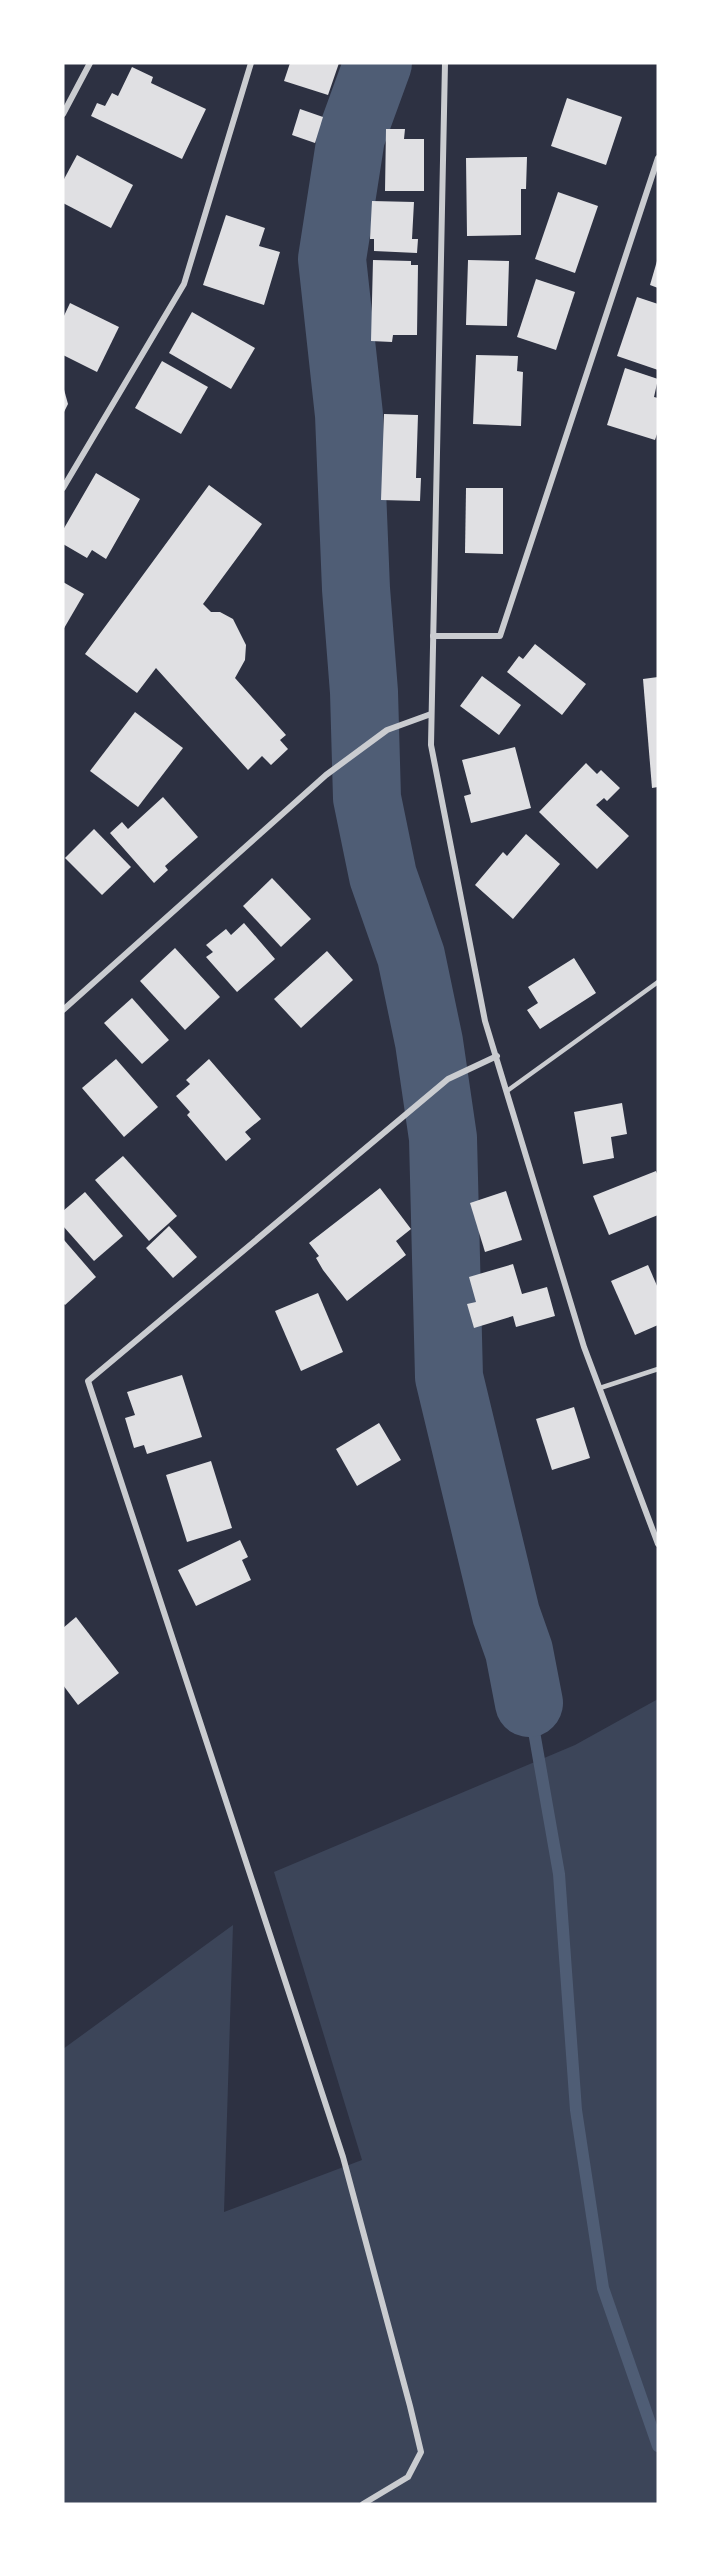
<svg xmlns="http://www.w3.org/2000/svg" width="721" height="2567" viewBox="0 0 721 2567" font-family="Karla,sans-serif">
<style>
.green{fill:#3c4559}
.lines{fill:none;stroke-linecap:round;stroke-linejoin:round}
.stream{stroke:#4f5d75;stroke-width:12}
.river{stroke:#4f5d75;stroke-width:68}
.building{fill:#e0e0e3}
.service{stroke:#caccd0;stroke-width:4.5}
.minor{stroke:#caccd0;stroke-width:6}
</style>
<rect width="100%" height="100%" fill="#2d3142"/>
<path class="green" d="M 658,1699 L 658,2504 L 63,2504 L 63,2049 L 233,1925 L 224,2212 L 362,2160 L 274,1872 L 575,1745 Z"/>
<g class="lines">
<path class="stream" d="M 529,1703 L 559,1874 L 576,2110 L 603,2288 L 658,2446"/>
<path class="river" d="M 378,63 L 351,137 L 332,259 L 349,415 L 356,589 L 364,692 L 367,798 L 383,876 L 411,956 L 429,1042 L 443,1138 L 449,1377 L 506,1614 L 519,1651 L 529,1703"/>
</g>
<g class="building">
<path d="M 290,63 L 339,63 L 328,95 L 284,81 Z"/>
<path d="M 132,67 L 153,77 L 151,83 L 206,109 L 182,159 L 91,116 L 97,103 L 105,106 L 112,93 L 118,96 Z"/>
<path d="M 567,98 L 622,117 L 606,165 L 551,146 Z"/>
<path d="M 300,109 L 323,117 L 315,143 L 292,135 Z"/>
<path d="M 386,129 L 405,129 L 404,139 L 424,139 L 424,191 L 385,191 Z"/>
<path d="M 77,155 L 133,185 L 111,228 L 63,203 L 63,181 Z"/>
<path d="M 527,157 L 526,189 L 521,189 L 521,235 L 467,236 L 466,158 Z"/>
<path d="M 558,192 L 598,206 L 575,273 L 535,259 Z"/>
<path d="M 372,201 L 414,202 L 412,239 L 418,239 L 417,253 L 374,251 L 374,239 L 370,239 Z"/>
<path d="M 226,215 L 265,228 L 259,246 L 280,252 L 264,305 L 203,285 Z"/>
<path d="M 373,260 L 411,261 L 411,265 L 418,265 L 417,335 L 393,335 L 392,342 L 371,341 Z"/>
<path d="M 468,260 L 509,261 L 507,326 L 466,325 Z"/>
<path d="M 657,261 L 658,261 L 658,288 L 650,285 Z"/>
<path d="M 536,279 L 575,292 L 556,350 L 517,337 Z"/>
<path d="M 637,297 L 658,304 L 658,370 L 617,356 Z"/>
<path d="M 70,303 L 119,327 L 97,372 L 63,355 L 63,318 Z"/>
<path d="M 192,312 L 255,348 L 231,389 L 169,353 Z"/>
<path d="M 476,355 L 518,356 L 517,371 L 523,372 L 521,426 L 473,424 Z"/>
<path d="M 162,361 L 208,387 L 181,434 L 135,408 Z"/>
<path d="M 625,368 L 658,379 L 654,397 L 658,398 L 658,431 L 655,440 L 607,425 Z"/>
<path d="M 63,386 L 68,404 L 63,414 Z"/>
<path d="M 384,414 L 418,415 L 416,478 L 421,478 L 420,501 L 381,500 Z"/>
<path d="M 96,473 L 140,499 L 106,559 L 92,550 L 87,558 L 63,544 L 63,530 Z"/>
<path d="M 209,485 L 262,524 L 203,604 L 211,612 L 220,612 L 233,619 L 246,645 L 245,660 L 235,678 L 286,735 L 280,740 L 288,749 L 271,765 L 262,756 L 248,770 L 156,668 L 137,693 L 85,654 Z"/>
<path d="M 466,488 L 503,488 L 503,554 L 465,553 Z"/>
<path d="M 63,582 L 84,594 L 63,630 Z"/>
<path d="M 535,644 L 586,684 L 562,715 L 507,672 L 519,656 L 523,659 Z"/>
<path d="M 482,676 L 521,705 L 499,735 L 460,706 Z"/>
<path d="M 658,677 L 658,787 L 652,788 L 643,679 Z"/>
<path d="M 135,712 L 183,748 L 138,807 L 90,771 Z"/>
<path d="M 515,747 L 531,808 L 471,823 L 464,796 L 471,794 L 462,760 Z"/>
<path d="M 586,763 L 597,774 L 601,770 L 620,788 L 607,801 L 604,798 L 596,805 L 629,836 L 597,869 L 539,812 Z"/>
<path d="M 163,797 L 198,837 L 165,866 L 168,870 L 154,883 L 110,833 L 122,822 L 128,829 Z"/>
<path d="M 94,829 L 131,867 L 102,895 L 65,858 Z"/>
<path d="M 526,834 L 560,864 L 513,919 L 475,885 L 503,852 L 507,856 Z"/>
<path d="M 272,878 L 311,919 L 281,947 L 243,906 Z"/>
<path d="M 244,923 L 275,959 L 237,992 L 206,957 L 213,952 L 206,945 L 226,929 L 231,935 Z"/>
<path d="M 175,948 L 220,997 L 185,1030 L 140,981 Z"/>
<path d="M 327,951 L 353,980 L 301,1028 L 274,999 Z"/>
<path d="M 574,958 L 596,993 L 540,1029 L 527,1010 L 538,1003 L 528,987 Z"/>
<path d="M 132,998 L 169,1040 L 142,1064 L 104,1023 Z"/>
<path d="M 116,1059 L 158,1107 L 124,1137 L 82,1088 Z"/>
<path d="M 209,1059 L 261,1119 L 245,1132 L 251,1139 L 226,1161 L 187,1115 L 190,1112 L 176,1096 L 190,1084 L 186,1080 Z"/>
<path d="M 622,1103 L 627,1134 L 611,1137 L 614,1158 L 583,1164 L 574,1112 Z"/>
<path d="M 123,1156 L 177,1216 L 149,1241 L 95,1180 Z"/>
<path d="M 656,1171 L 658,1176 L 658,1215 L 609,1235 L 593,1196 Z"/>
<path d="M 380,1188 L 411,1229 L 396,1241 L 406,1255 L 347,1301 L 323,1270 L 316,1258 L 319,1256 L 309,1243 Z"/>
<path d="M 506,1191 L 522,1240 L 485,1252 L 470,1203 Z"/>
<path d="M 85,1192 L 123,1236 L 94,1261 L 63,1226 L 63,1211 Z"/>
<path d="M 169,1226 L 197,1257 L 173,1278 L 146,1248 Z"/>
<path d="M 64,1240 L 96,1277 L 65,1305 L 63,1303 Z"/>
<path d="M 513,1264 L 522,1294 L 547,1287 L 555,1316 L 516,1327 L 513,1316 L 474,1328 L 467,1304 L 476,1302 L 469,1277 Z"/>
<path d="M 648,1265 L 658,1288 L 658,1325 L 635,1335 L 611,1281 Z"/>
<path d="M 318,1293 L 343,1352 L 301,1371 L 275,1311 Z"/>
<path d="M 182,1375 L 202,1437 L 147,1454 L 144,1445 L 134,1448 L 125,1418 L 135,1415 L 127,1392 Z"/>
<path d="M 574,1407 L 590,1458 L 552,1470 L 536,1419 Z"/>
<path d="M 379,1423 L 401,1460 L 357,1486 L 336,1449 Z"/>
<path d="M 211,1461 L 232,1528 L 187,1542 L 166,1475 Z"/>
<path d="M 240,1540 L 248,1557 L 242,1560 L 251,1580 L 196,1606 L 178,1570 Z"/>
<path d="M 76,1617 L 119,1673 L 78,1705 L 63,1685 L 63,1628 Z"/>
</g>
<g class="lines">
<g class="service">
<path d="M 507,1091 L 658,982"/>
<path d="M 600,1388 L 658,1369"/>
</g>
<g class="minor">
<path d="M 445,63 L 431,745 L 485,1021 L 584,1347 L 658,1544"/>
<path d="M 63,114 L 90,63"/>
<path d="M 63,488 L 184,284 L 251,63"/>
<path d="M 433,636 L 500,636 L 658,158"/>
<path d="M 63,1010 L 326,775 L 387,730 L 431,714"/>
<path d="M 363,2504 L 408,2477 L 421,2452 L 410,2406 L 343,2157 L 88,1381 L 448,1079 L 497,1056"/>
</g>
</g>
<rect width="721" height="2567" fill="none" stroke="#ffffff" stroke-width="129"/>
</svg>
